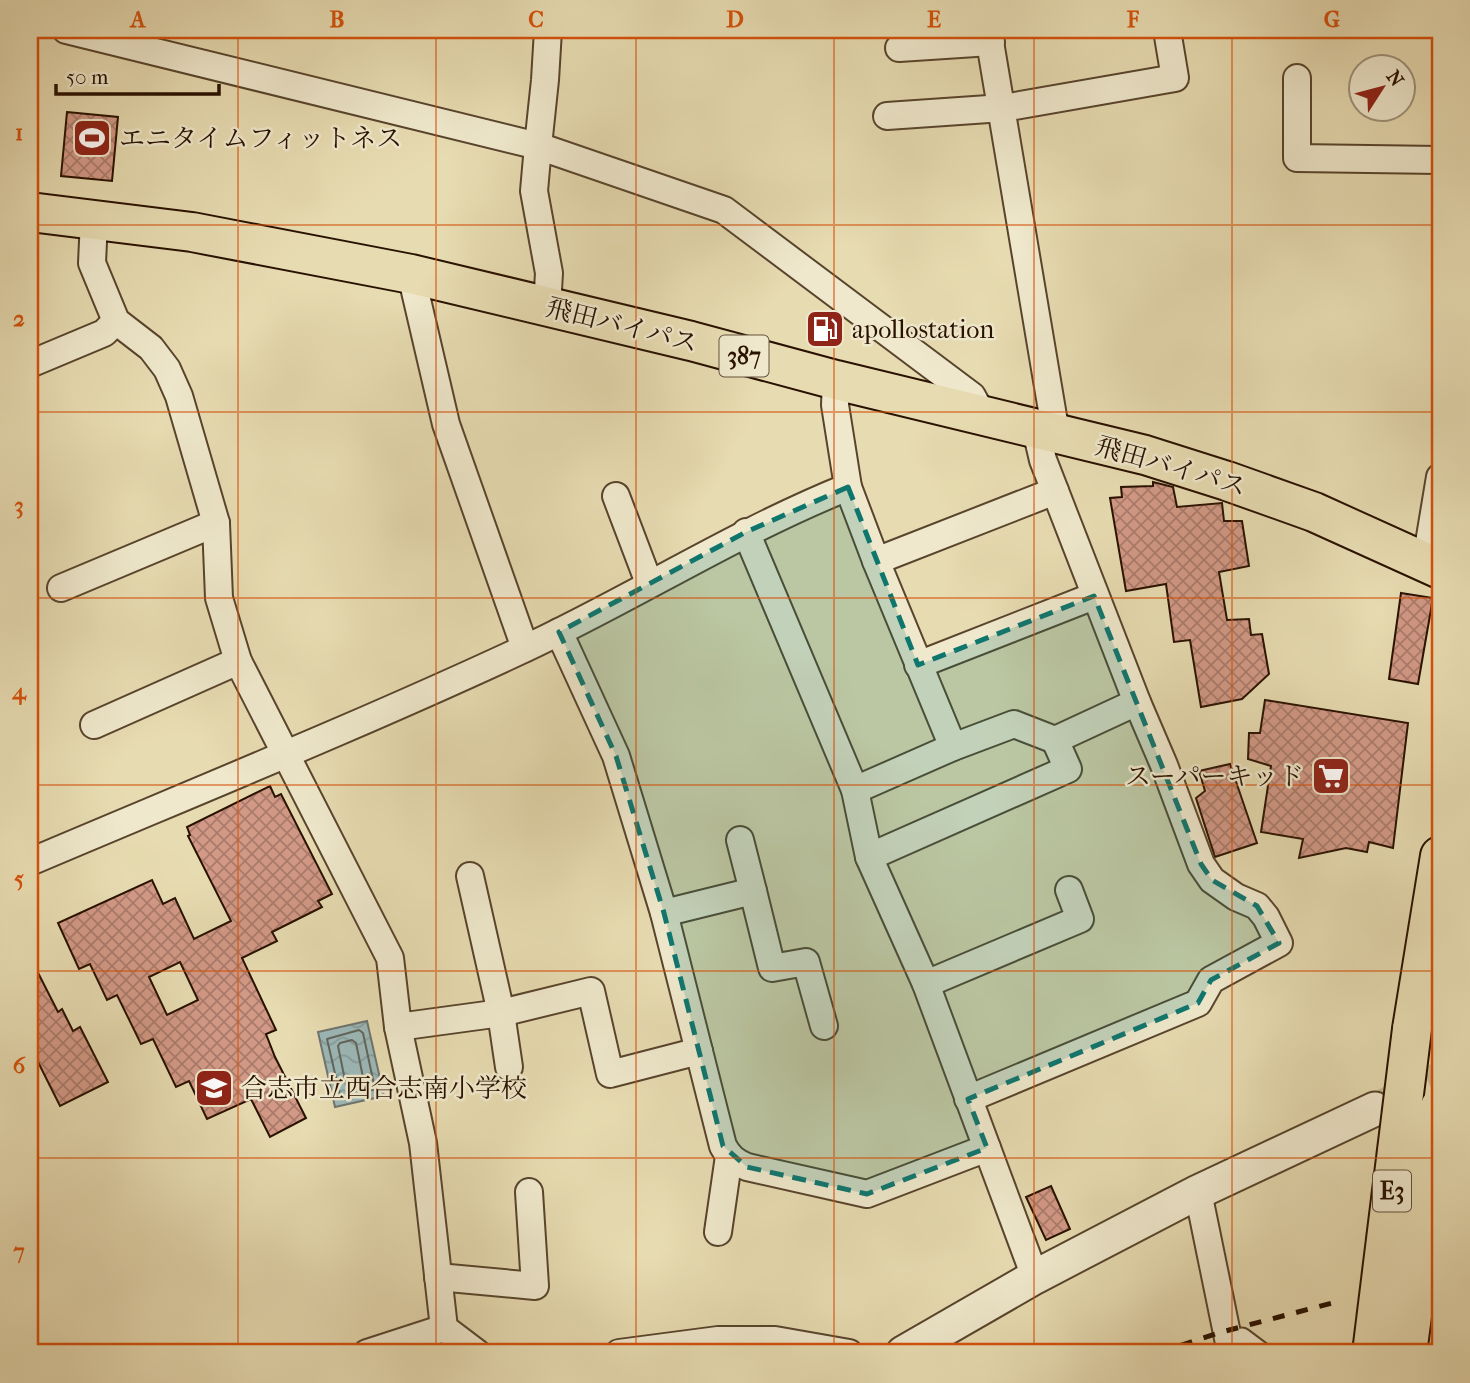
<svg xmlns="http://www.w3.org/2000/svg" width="1470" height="1383" viewBox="0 0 1470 1383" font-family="'IM FELL French Canon','Noto Serif JP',serif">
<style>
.water{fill:url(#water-waves);stroke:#6e756e;stroke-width:2}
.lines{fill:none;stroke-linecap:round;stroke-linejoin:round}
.shore{stroke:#62645c;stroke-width:2}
.building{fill:url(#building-cross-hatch);stroke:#291100;stroke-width:2;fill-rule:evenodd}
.tertiary-tunnel{stroke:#cabd96;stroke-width:33;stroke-dasharray:33 17;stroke-linecap:butt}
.pedestrian-casing{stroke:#58442c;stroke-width:23}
.minor-casing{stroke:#58442c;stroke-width:30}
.tertiary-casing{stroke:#58442c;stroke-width:37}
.trunk-casing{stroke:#291100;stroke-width:42}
.motorway-casing{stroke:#291100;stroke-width:42}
.pedestrian{stroke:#efe8cc;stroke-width:19}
.minor{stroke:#efe8cc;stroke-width:26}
.tertiary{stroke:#efe8cc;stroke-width:33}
.trunk{stroke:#e7dbb1;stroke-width:38}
.motorway{stroke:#e7dbb1;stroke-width:38}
.rail{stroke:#291100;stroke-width:5;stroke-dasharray:12 12;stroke-linecap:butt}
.motorway-bridge-casing{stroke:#291100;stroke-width:42;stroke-linecap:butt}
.motorway-bridge{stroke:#e7dbb1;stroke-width:38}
.marked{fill:#0f766e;fill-opacity:0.2;stroke:#0f766e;stroke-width:5;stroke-dasharray:14 9;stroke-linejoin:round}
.grid{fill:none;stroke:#d5520b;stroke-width:2;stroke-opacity:0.55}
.labels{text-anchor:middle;stroke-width:5;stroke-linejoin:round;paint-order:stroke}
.shield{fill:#efe8cc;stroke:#64523d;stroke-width:2}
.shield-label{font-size:24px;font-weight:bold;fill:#291100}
.poi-label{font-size:26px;fill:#291100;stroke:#efe8cc;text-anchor:start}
.street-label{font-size:26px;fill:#291100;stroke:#efe8cc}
.neatline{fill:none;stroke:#d5520b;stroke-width:2.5}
.grid-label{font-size:23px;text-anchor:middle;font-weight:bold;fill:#d5520b}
</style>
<defs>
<pattern id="water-waves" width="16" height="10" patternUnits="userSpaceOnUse" patternTransform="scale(1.75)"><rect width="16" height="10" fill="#9cb8b8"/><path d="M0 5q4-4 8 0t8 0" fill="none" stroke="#869d9c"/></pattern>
<pattern id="building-cross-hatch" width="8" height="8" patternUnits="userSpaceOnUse" patternTransform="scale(1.75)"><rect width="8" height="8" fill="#d29986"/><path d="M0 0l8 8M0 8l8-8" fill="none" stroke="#aa7b6b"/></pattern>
</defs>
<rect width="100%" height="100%" fill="#e7dbb1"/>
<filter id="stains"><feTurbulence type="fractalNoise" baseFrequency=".00286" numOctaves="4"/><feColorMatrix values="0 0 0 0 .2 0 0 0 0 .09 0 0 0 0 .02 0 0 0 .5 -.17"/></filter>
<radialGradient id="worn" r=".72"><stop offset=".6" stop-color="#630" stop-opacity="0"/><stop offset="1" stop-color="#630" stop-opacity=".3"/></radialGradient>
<path class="water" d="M 367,1021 L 384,1096 L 335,1107 L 318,1032 Z"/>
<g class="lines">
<g class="shore">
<path d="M 359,1030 L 363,1033 L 375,1089 L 342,1098 L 340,1095 L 327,1039 Z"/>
<path d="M 352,1040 L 356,1043 L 364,1082 L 362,1085 L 349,1087 L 346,1085 L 338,1046 L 340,1043 Z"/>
</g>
</g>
<g class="building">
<path d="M 67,112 L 118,117 L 112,181 L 61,176 Z"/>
<path d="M 1153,482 L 1173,487 L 1177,507 L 1222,503 L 1224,521 L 1242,521 L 1249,566 L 1219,572 L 1227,620 L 1249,619 L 1251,635 L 1262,634 L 1269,674 L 1242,699 L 1201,707 L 1190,640 L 1174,642 L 1166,584 L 1126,591 L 1110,498 L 1122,497 L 1121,487 L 1153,486 Z"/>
<path d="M 1401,593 L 1433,598 L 1418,684 L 1389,679 Z"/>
<path d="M 1265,700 L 1408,723 L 1393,848 L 1369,842 L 1367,852 L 1346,848 L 1299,858 L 1303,839 L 1261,832 L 1271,766 L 1248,759 L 1249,733 L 1260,733 Z"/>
<path d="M 1230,764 L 1257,843 L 1215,857 L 1196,798 L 1205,791 L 1199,771 Z"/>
<path d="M 270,786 L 275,797 L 281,794 L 332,894 L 318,901 L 322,907 L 272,932 L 277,941 L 242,958 L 276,1030 L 266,1034 L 275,1057 L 306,1118 L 270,1137 L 251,1099 L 207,1119 L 189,1081 L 176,1087 L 153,1039 L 141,1044 L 117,995 L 107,1000 L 90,964 L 79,969 L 58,923 L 152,880 L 163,904 L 175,898 L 194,939 L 231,921 L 188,836 L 190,835 L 187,827 ZM 180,962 L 198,1000 L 167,1015 L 149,977 Z"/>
<path d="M 30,957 L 58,1012 L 62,1009 L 73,1031 L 80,1027 L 108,1082 L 60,1106 L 30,1046 Z"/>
<path d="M 1051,1186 L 1070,1229 L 1046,1240 L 1026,1197 Z"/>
</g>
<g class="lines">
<path class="tertiary-tunnel" d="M 1384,1105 L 1440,1078"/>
<defs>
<path id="pedestrian" d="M 1229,1341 L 1242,1338 L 1262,1353"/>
<g id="minor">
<path d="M 66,30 L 538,146 L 545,80 L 548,30"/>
<path d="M 988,30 L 1056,434"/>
<path d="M 899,48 L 991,42"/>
<path d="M 1297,78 L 1297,158 L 1440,160"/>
<path d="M 887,116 L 1003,108 L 1175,78 L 1167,30"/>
<path d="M 94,220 L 92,263 L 116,321 L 151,348 L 167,369 L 179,396 L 216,523 L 219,598 L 238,661"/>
<path d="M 411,274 L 446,424 L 525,648"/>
<path d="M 547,307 L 549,273 L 534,191 L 538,146 L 724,210 L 972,396 L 983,416"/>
<path d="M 30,364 L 104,333 L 116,321"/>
<path d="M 848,487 L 876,561 L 953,747"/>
<path d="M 616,496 L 649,583"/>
<path d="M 746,532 L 855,790"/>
<path d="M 876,561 L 1055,491"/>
<path d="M 1426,561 L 1440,477"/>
<path d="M 61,588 L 216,523"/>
<path d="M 559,632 L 616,756 L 664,913 L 723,1146 C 729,1157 735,1162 747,1167 L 867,1194 L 987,1148"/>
<path d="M 918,665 L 1094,596"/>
<path d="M 94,725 L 238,661 L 390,958 L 398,1027 L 423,1143 L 444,1328 L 477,1353"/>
<path d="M 740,840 L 753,891"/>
<path d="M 869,857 L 1068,769 L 1055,740"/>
<path d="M 30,862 C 195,792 363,724 526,648 C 635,597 736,532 848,487 L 835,405 L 836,380"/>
<path d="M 470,876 L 501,1013 L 509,1067"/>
<path d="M 664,913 L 753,891 L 772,968 L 806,962 L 824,1026"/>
<path d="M 926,984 L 1080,919 L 1069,890"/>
<path d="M 398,1027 L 501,1013 L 591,991 L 610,1074 L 699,1051"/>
<path d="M 968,1099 L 1198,1003 L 1211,980 L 1279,943 L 1266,917 L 1257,906 L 1236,897 L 1212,880 L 1201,864 L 1164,765 L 1137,702"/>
<path d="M 1198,1192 L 1231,1353"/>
<path d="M 718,1232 L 729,1156"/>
<path d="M 438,1277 L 535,1286 L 529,1192"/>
<path d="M 1035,1277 L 926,984 L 869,857 L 855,790 L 953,747 L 1014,724 L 1055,740 L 1137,702 L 1043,460 L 1036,430"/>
<path d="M 367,1353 L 444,1328"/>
<path d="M 619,1353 L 718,1340 L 775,1340 L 849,1353"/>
</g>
<path id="tertiary" d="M 903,1353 L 1035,1277 L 1198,1192 L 1375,1109"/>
<path id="trunk" d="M 30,212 L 192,232 L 411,274 L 691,341 L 836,380 L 1145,455 L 1227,481 L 1314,512 L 1440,569"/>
<path id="motorway" d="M 1412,1029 L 1440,856"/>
</defs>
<use href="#pedestrian" class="pedestrian-casing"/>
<use href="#minor" class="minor-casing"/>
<use href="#tertiary" class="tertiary-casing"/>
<use href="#trunk" class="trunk-casing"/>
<use href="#motorway" class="motorway-casing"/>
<use href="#pedestrian" class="pedestrian"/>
<use href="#minor" class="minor"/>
<use href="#tertiary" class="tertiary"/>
<use href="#trunk" class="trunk"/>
<use href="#motorway" class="motorway"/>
<path class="rail" d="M 1158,1353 L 1218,1333 L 1336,1302"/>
<defs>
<g id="motorway-bridge">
<path d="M 1372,1353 L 1412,1029"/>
<path d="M 1407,1353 L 1440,1107"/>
</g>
</defs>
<use href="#motorway-bridge" class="motorway-bridge-casing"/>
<use href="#motorway-bridge" class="motorway-bridge"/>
</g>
<path class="marked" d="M 848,487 L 918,665 L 1094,596 L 1201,864 L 1212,880 L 1257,906 L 1279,943 L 1211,980 L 1198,1003 L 968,1099 L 987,1148 L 867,1194 L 747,1167 L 723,1146 L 664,913 L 616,756 L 559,632 L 746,532 Z"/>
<path class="grid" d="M 238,30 L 238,1353M 436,30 L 436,1353M 636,30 L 636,1353M 834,30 L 834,1353M 1034,30 L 1034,1353M 1232,30 L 1232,1353M 30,225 L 1440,225M 30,412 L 1440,412M 30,598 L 1440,598M 30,785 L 1440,785M 30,971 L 1440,971M 30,1158 L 1440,1158"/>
<defs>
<symbol id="stadium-square" viewBox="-11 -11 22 22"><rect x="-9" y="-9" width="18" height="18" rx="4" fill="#8f2418" stroke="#efe8cc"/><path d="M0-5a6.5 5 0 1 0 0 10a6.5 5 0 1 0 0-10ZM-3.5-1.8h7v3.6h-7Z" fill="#fff"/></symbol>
<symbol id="fuel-square" viewBox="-11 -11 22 22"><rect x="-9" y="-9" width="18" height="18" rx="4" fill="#8f2418" stroke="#efe8cc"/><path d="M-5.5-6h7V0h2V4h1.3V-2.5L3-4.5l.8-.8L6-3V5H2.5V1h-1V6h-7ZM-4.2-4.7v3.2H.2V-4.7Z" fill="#fff"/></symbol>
<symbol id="supermarket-square" viewBox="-11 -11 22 22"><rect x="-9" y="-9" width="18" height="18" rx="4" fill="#8f2418" stroke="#efe8cc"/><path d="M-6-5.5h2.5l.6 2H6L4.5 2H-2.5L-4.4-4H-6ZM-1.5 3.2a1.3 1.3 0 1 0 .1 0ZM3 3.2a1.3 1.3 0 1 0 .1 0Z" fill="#fff"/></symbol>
<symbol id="school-square" viewBox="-11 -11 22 22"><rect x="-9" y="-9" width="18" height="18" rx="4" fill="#8f2418" stroke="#efe8cc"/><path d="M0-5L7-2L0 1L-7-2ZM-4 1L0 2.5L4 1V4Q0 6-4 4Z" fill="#fff"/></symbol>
</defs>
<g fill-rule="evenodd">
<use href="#stadium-square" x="70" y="116" width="44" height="44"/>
<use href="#fuel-square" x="803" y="307" width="44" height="44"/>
<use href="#supermarket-square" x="1309" y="754" width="44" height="44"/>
<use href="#school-square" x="192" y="1066" width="44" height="44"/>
</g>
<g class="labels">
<g class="shield">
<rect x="719.5" y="335.5" width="49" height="41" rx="5"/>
<rect x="1373" y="1170.5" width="38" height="41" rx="5"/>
</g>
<g class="shield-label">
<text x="744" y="364">387</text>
<text x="1392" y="1199">E3</text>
</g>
<g class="poi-label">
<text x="119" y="147">エニタイムフィットネス</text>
<text x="852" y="338">apollostation</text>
<text x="1304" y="785" text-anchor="end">スーパーキッド</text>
<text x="241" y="1097">合志市立西合志南小学校</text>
</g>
<g class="street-label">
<text transform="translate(622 325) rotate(14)" y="9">飛田バイパス</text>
<text transform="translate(1171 466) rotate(16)" y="9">飛田バイパス</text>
</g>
</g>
<rect width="1470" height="1383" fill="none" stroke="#e7dbb1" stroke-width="77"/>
<g transform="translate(1382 88) rotate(54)"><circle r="33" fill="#efe8cc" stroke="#a0927a" stroke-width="2"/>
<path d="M0-5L12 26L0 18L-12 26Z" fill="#8f2418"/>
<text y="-10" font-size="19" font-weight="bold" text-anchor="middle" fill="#291100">N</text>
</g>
<path d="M56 84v10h163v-10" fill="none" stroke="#291100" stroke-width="3.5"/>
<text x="66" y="84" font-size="21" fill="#291100" stroke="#efe8cc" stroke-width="5" paint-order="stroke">50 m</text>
<rect x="38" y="38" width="1394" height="1306" class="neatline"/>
<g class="grid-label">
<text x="138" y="27">A</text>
<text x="337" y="27">B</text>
<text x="536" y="27">C</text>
<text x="735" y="27">D</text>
<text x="934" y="27">E</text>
<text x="1133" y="27">F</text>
<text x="1332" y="27">G</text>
<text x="19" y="140">1</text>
<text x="19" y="326">2</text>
<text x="19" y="513">3</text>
<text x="19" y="699">4</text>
<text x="19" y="886">5</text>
<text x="19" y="1073">6</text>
<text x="19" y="1259">7</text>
</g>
<rect width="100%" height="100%" filter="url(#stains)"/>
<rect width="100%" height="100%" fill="url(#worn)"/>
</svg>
